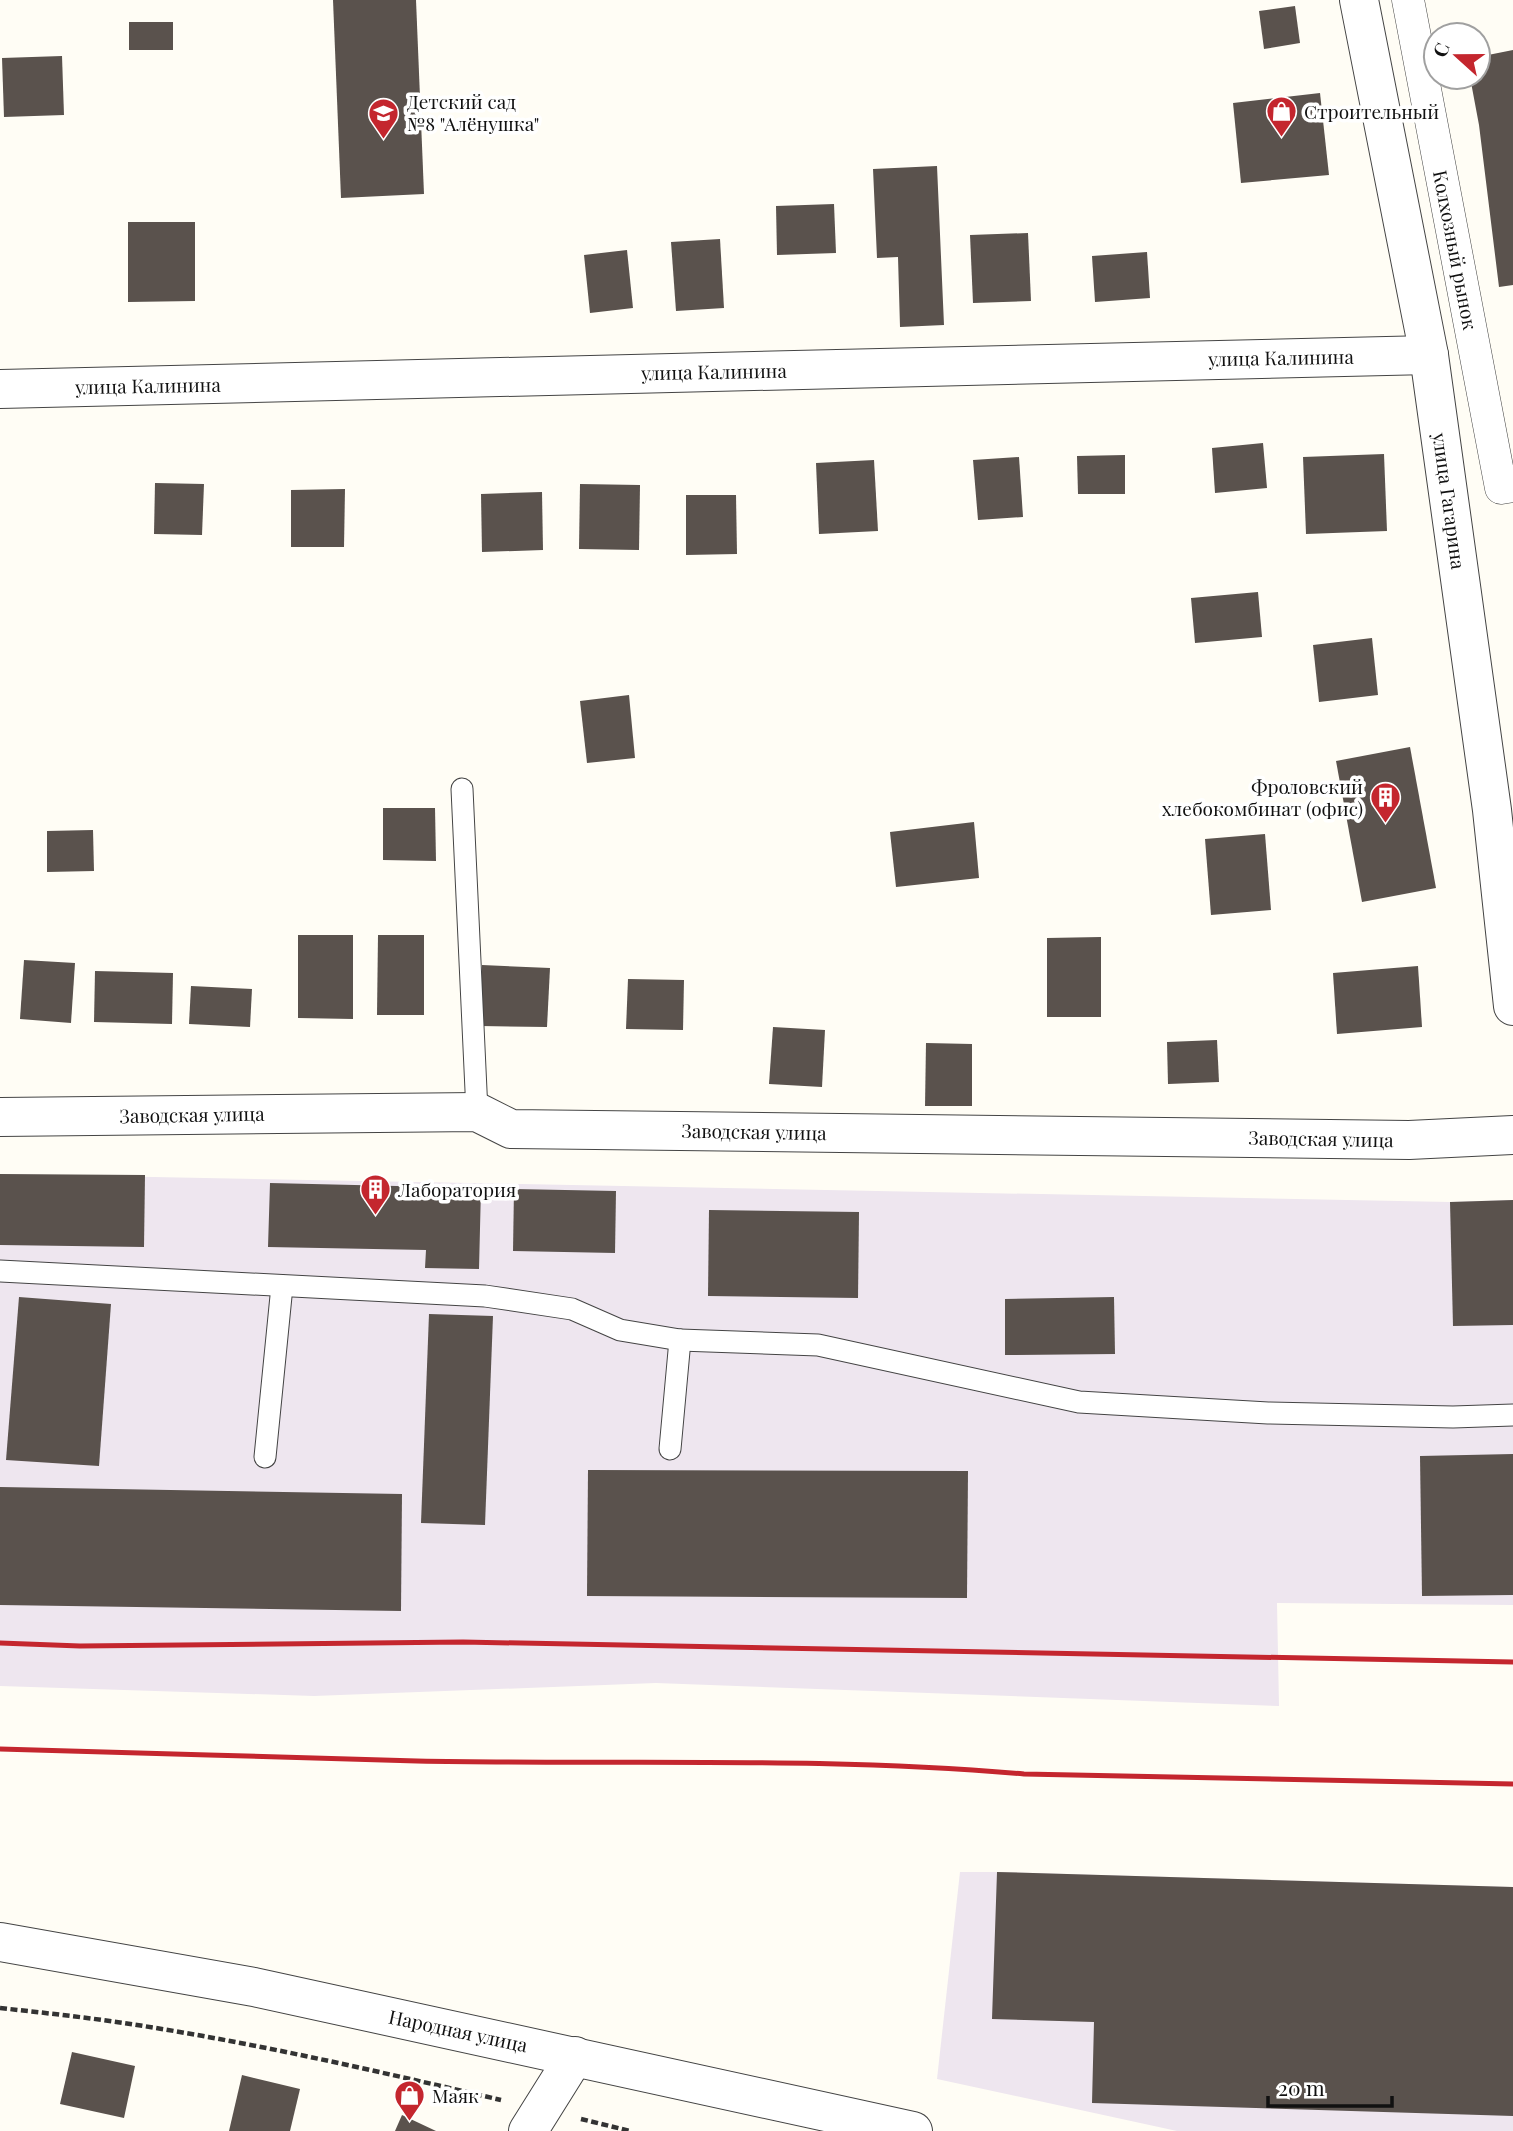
<svg xmlns="http://www.w3.org/2000/svg" width="1513" height="2131" viewBox="0 0 1513 2131" font-family="'Playfair Display',serif">
<style>
.industrial{fill:#eee6ef}
.building{fill:#5a524d}
.lines{fill:none;stroke-linecap:round;stroke-linejoin:round}
.service-casing{stroke:#444;stroke-width:23}
.pedestrian-casing{stroke:#444;stroke-width:33}
.minor-casing{stroke:#444;stroke-width:40}
.tertiary-casing{stroke:#444;stroke-width:40}
.path{stroke:#333;stroke-width:4.5;stroke-dasharray:7 3.5;stroke-linecap:butt}
.service{stroke:#fff;stroke-width:21}
.pedestrian{stroke:#fff;stroke-width:32}
.minor{stroke:#fff;stroke-width:38}
.tertiary{stroke:#fff;stroke-width:38}
.rail{stroke:#c4262e;stroke-width:5}
.labels{text-anchor:middle;stroke-width:7;stroke-linejoin:round;paint-order:stroke}
.poi-label{font-size:19px;fill:#111;stroke:#fff;text-anchor:start}
.street-label{font-size:19px;fill:#111;stroke:#fff}
</style>
<rect width="100%" height="100%" fill="#fffdf5"/>
<g class="industrial">
<path d="M 0,1174 L 1450,1202 L 1513,1200 L 1513,1605 L 1277,1603 L 1279,1706 L 656,1683 L 314,1696 L 0,1686 Z"/>
<path d="M 960,1872 L 997,1872 L 1513,1887 L 1513,2131 L 1177,2131 L 937,2079 Z"/>
</g>
<g class="building">
<path d="M 333,0 L 416,0 L 424,194 L 341,198 Z"/>
<path d="M 1295,6 L 1300,43 L 1264,49 L 1259,11 Z"/>
<rect x="129" y="22" width="44" height="28"/>
<path d="M 1513,50 L 1513,285 L 1499,287 L 1479,125 L 1470,77 L 1478,77 L 1478,57 Z"/>
<path d="M 62,56 L 64,115 L 4,117 L 2,58 Z"/>
<path d="M 1320,93 L 1329,175 L 1241,183 L 1233,103 Z"/>
<path d="M 937,166 L 944,325 L 900,327 L 898,257 L 877,258 L 873,169 Z"/>
<path d="M 834,204 L 836,253 L 777,255 L 776,206 Z"/>
<path d="M 128,222 L 195,222 L 195,301 L 128,302 Z"/>
<path d="M 1028,233 L 1031,301 L 973,303 L 970,235 Z"/>
<path d="M 720,239 L 724,308 L 676,311 L 671,242 Z"/>
<path d="M 627,250 L 633,308 L 590,313 L 584,255 Z"/>
<path d="M 1147,252 L 1150,298 L 1095,302 L 1092,256 Z"/>
<path d="M 1263,443 L 1267,488 L 1215,493 L 1212,448 Z"/>
<path d="M 1384,454 L 1387,531 L 1306,534 L 1303,457 Z"/>
<path d="M 1125,455 L 1125,494 L 1078,494 L 1077,456 Z"/>
<path d="M 1019,457 L 1023,517 L 978,520 L 973,460 Z"/>
<path d="M 874,460 L 878,531 L 819,534 L 816,463 Z"/>
<path d="M 155,483 L 204,484 L 202,535 L 154,534 Z"/>
<path d="M 580,484 L 640,485 L 639,550 L 579,549 Z"/>
<path d="M 345,489 L 344,547 L 291,547 L 291,490 Z"/>
<path d="M 542,492 L 543,550 L 482,552 L 481,494 Z"/>
<path d="M 686,495 L 736,495 L 737,554 L 686,555 Z"/>
<path d="M 1258,592 L 1262,637 L 1195,643 L 1191,598 Z"/>
<path d="M 1372,638 L 1378,695 L 1319,702 L 1313,645 Z"/>
<path d="M 629,695 L 635,758 L 587,763 L 580,701 Z"/>
<path d="M 1410,747 L 1436,888 L 1362,902 L 1336,761 Z"/>
<path d="M 383,808 L 435,808 L 436,861 L 383,860 Z"/>
<path d="M 974,822 L 979,878 L 896,887 L 890,832 Z"/>
<path d="M 93,830 L 94,871 L 47,872 L 47,831 Z"/>
<path d="M 1265,834 L 1271,910 L 1211,915 L 1205,839 Z"/>
<path d="M 298,935 L 353,935 L 353,1019 L 298,1018 Z"/>
<path d="M 378,935 L 424,935 L 424,1015 L 377,1015 Z"/>
<path d="M 1101,937 L 1101,1017 L 1047,1017 L 1047,938 Z"/>
<path d="M 24,960 L 75,963 L 71,1023 L 20,1019 Z"/>
<path d="M 482,965 L 550,968 L 547,1027 L 481,1026 Z"/>
<path d="M 1418,966 L 1422,1027 L 1337,1034 L 1333,973 Z"/>
<path d="M 95,971 L 173,973 L 172,1024 L 94,1022 Z"/>
<path d="M 628,979 L 684,980 L 683,1030 L 626,1029 Z"/>
<path d="M 191,986 L 252,989 L 250,1027 L 189,1024 Z"/>
<path d="M 773,1027 L 825,1030 L 822,1087 L 769,1084 Z"/>
<path d="M 1217,1040 L 1219,1082 L 1168,1084 L 1167,1042 Z"/>
<path d="M 926,1043 L 972,1044 L 972,1106 L 925,1106 Z"/>
<path d="M 0,1174 L 145,1175 L 144,1247 L 0,1245 Z"/>
<path d="M 270,1183 L 481,1188 L 479,1269 L 425,1268 L 426,1250 L 268,1247 Z"/>
<path d="M 514,1189 L 616,1191 L 615,1253 L 513,1251 Z"/>
<path d="M 1513,1200 L 1513,1325 L 1453,1326 L 1450,1202 Z"/>
<path d="M 709,1210 L 859,1212 L 858,1298 L 708,1296 Z"/>
<path d="M 19,1297 L 111,1304 L 99,1466 L 6,1460 Z"/>
<path d="M 1114,1297 L 1115,1354 L 1005,1355 L 1005,1299 Z"/>
<path d="M 429,1314 L 493,1316 L 485,1525 L 421,1523 Z"/>
<path d="M 1513,1454 L 1513,1595 L 1422,1596 L 1420,1456 Z"/>
<path d="M 588,1470 L 968,1471 L 967,1598 L 587,1596 Z"/>
<path d="M 0,1487 L 402,1494 L 401,1611 L 0,1605 Z"/>
<path d="M 997,1872 L 1513,1887 L 1513,2116 L 1092,2103 L 1094,2022 L 992,2019 Z"/>
<path d="M 72,2052 L 135,2066 L 124,2118 L 60,2104 Z"/>
<path d="M 242,2075 L 300,2089 L 290,2131 L 229,2131 Z"/>
<path d="M 402,2115 L 436,2131 L 395,2131 Z"/>
</g>
<g class="lines">
<defs>
<g id="service">
<path d="M 462,789 L 477,1112"/>
<path d="M 0,1271 L 485,1296 L 572,1309 L 620,1330 L 680,1340 L 818,1345 L 1079,1402 L 1268,1413 L 1453,1417 L 1513,1415"/>
<path d="M 670,1449 L 680,1340"/>
<path d="M 265,1457 L 282,1286"/>
</g>
<path id="pedestrian" d="M 1408,0 L 1501,488 L 1513,486"/>
<g id="minor">
<path d="M 1359,0 L 1429,355 L 1492,810 L 1513,1006"/>
<path d="M 0,389 L 1429,355"/>
<path d="M 0,1117 L 477,1112 L 511,1129 L 1409,1140 L 1513,1135"/>
<path d="M 528,2131 L 575,2056"/>
</g>
<path id="tertiary" d="M 0,1942 L 254,1987 L 913,2131"/>
</defs>
<use href="#service" class="service-casing"/>
<use href="#pedestrian" class="pedestrian-casing"/>
<use href="#minor" class="minor-casing"/>
<use href="#tertiary" class="tertiary-casing"/>
<g class="path">
<path d="M 0,2008 C 46,2013 92,2018 137,2025 C 260,2044 381,2072 501,2100"/>
<path d="M 581,2119 L 630,2131"/>
</g>
<use href="#service" class="service"/>
<use href="#pedestrian" class="pedestrian"/>
<use href="#minor" class="minor"/>
<use href="#tertiary" class="tertiary"/>
<g class="rail">
<path d="M 0,1643 L 80,1646 L 463,1642 L 1513,1662"/>
<path d="M 0,1749 C 139,1752 278,1758 417,1761 C 619,1765 822,1756 1024,1774 L 1513,1784"/>
</g>
</g>
<defs>
<symbol id="shop-pin" viewBox="-11 -11 22 30"><path d="M0 17L-7.5 6A9.5 9.5 0 1 1 7.5 6Z" fill="#c4262e" stroke="#fff"/><path d="M-5-2.5h2.3a2.7 3.5 0 0 1 5.4 0H5L5.5 6h-11ZM-1.5-2.5h3a1.5 2.3 0 0 0-3 0Z" fill="#fff"/></symbol>
<symbol id="school-pin" viewBox="-11 -11 22 30"><path d="M0 17L-7.5 6A9.5 9.5 0 1 1 7.5 6Z" fill="#c4262e" stroke="#fff"/><path d="M0-5L7-2L0 1L-7-2ZM-4 1L0 2.5L4 1V4Q0 6-4 4Z" fill="#fff"/></symbol>
<symbol id="building-pin" viewBox="-11 -11 22 30"><path d="M0 17L-7.5 6A9.5 9.5 0 1 1 7.5 6Z" fill="#c4262e" stroke="#fff"/><path d="M-4-6H4V6H1V3H-1V6H-4ZM-2.5-4.3h1.7v1.8h-1.7ZM.8-4.3h1.7v1.8H.8ZM-2.5-1h1.7V.8h-1.7ZM.8-1h1.7V.8H.8Z" fill="#fff"/></symbol>
</defs>
<g fill-rule="evenodd">
<use href="#shop-pin" x="1264" y="94" width="35" height="47"/>
<use href="#school-pin" x="366" y="96" width="35" height="47"/>
<use href="#building-pin" x="1368" y="780" width="35" height="47"/>
<use href="#building-pin" x="358" y="1172" width="35" height="47"/>
<use href="#shop-pin" x="392" y="2078" width="35" height="47"/>
</g>
<g class="labels">
<g class="poi-label">
<text x="407" y="109">Детский сад<tspan x="407" dy="22">№8 "Алёнушка"</tspan></text>
<text x="1304" y="119">Строительный</text>
<text x="1363" y="794" text-anchor="end">Фроловский<tspan x="1363" dy="22">хлебокомбинат (офис)</tspan></text>
<text x="398" y="1197">Лаборатория</text>
<text x="432" y="2103">Маяк</text>
</g>
<g class="street-label">
<text transform="translate(1455 250) rotate(79)" y="7">Колхозный рынок</text>
<text transform="translate(1281 358) rotate(-1)" y="7">улица Калинина</text>
<text transform="translate(714 372) rotate(-1)" y="7">улица Калинина</text>
<text transform="translate(148 386) rotate(-1)" y="7">улица Калинина</text>
<text transform="translate(1449 501) rotate(82)" y="7">улица Гагарина</text>
<text transform="translate(192 1115) rotate(-1)" y="7">Заводская улица</text>
<text transform="translate(754 1132) rotate(1)" y="7">Заводская улица</text>
<text transform="translate(1321 1139) rotate(1)" y="7">Заводская улица</text>
<text transform="translate(458 2031) rotate(12)" y="7">Народная улица</text>
</g>
</g>
<g transform="translate(1457 56) rotate(291)"><circle r="33" fill="#ffffff" stroke="#a0a0a0" stroke-width="2"/>
<path d="M0-5L12 26L0 18L-12 26Z" fill="#c4262e"/>
<text y="-10" font-size="19" font-weight="bold" text-anchor="middle" fill="#111111">С</text>
</g>
<path d="M1268 2096v10h124v-10" fill="none" stroke="#111111" stroke-width="3.5"/>
<text x="1278" y="2096" font-size="21" fill="#111111" stroke="#ffffff" stroke-width="5" paint-order="stroke">20 m</text>
</svg>
